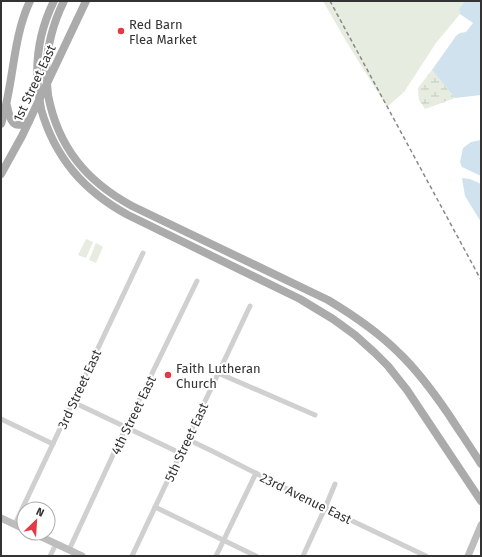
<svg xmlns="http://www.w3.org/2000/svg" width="482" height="557" viewBox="0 0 482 557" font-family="'Fira Sans',sans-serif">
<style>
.wetland{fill:url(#wetland-marsh)}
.green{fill:#e6ecdf}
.water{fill:#cfe2ee}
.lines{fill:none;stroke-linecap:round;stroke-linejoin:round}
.street{stroke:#d0d0d0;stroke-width:5}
.secondary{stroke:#bdbdbd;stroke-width:7}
.primary{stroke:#ababab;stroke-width:8}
.rail{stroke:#888;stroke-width:1.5;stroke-dasharray:4 3;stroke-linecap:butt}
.primary-bridge{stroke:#ababab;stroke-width:8}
.poi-dot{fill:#e63946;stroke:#fff;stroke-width:1.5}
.labels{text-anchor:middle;stroke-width:4;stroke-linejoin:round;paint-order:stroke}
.poi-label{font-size:13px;fill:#333;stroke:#fff;text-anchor:start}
.street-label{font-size:13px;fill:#333;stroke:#fff}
</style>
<defs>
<pattern id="wetland-marsh" width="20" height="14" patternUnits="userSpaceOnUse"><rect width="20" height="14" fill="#e6ecdf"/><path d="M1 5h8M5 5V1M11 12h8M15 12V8" fill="none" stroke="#c6cbc0"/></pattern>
</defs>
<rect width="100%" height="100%" fill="#fff"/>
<path class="wetland" d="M 432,70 L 455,98 L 425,109 L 419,100 L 418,88 Z"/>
<g class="green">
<path d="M 323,1 L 465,1 L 459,9 L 460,14 L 436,43 L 404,92 L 387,107 L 346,41 Z"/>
<path d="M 86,239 L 93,242 L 86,258 L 78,255 Z"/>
<path d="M 96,243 L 103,247 L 96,263 L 89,260 Z"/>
</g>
<g class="water">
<path d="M 465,1 L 481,1 L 481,95 L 455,98 L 432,70 L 456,36 L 460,33 L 466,32 L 473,23 L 460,14 L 459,9 Z"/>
<path d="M 481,140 L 481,176 L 462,167 L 460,162 L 463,148 L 471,142 Z"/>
<path d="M 462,178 L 470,179 L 481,184 L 481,222 L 465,196 Z"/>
</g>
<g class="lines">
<g class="street">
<path d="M 218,373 L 315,415"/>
<path d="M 73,402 L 180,453"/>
<path d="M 1,419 L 53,444"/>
<path d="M 187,439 L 212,451 L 325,508 L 426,556"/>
<path d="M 155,507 L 256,556"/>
<path d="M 15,524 L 143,253"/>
<path d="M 69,550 L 126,427 L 197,281"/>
<path d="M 50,556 L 56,544"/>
<path d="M 132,556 L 250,306"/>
<path d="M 216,556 L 256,473"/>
<path d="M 303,556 L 325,508 L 335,484"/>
</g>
<g class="secondary">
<path d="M 1,518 L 24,529"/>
<path d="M 33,533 L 82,556"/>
<path d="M 468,556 L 481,525"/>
</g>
<g class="primary">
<path d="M 46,72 C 47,46 53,23 64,1"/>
<path d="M 38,89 C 35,58 40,29 54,1"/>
<path d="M 48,95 C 58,147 86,181 132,206 L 328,300 C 353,315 378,332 399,353 C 418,371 434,393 449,415 C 460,432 471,448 481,464"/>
<path d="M 7,106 C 10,120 13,131 29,121"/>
<path d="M 41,109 C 55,158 84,191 128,215 L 300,299 L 333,319 L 355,335 L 375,353 L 388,366 L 407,390 L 481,501"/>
<path d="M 1,124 C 14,84 12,39 30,1"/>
<path d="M 1,174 L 22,136 L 86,1"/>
</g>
<path class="rail" d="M 330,1 L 481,280"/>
<g class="primary-bridge">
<path d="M 46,72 L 48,95"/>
<path d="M 38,89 L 41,109"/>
</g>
</g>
<g class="poi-dot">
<circle cx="121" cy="31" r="4"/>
<circle cx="168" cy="375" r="4"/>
</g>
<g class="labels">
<g class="poi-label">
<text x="129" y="29">Red Barn<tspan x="129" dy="15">Flea Market</tspan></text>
<text x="176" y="373">Faith Lutheran<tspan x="176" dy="15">Church</tspan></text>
</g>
<g class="street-label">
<text transform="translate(34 83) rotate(-65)" y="5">1st Street East</text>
<text transform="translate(79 389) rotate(-65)" y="5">3rd Street East</text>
<text transform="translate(133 415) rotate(-64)" y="5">4th Street East</text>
<text transform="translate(186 442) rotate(-65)" y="5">5th Street East</text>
<text transform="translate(306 498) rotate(26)" y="5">23rd Avenue East</text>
</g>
</g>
<rect width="482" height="557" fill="none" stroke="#333333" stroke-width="4"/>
<g transform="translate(36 521) rotate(25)"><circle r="19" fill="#ffffff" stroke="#adadad"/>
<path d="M0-3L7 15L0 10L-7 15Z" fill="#e63946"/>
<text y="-6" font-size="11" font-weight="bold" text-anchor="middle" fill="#333333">N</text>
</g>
</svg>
